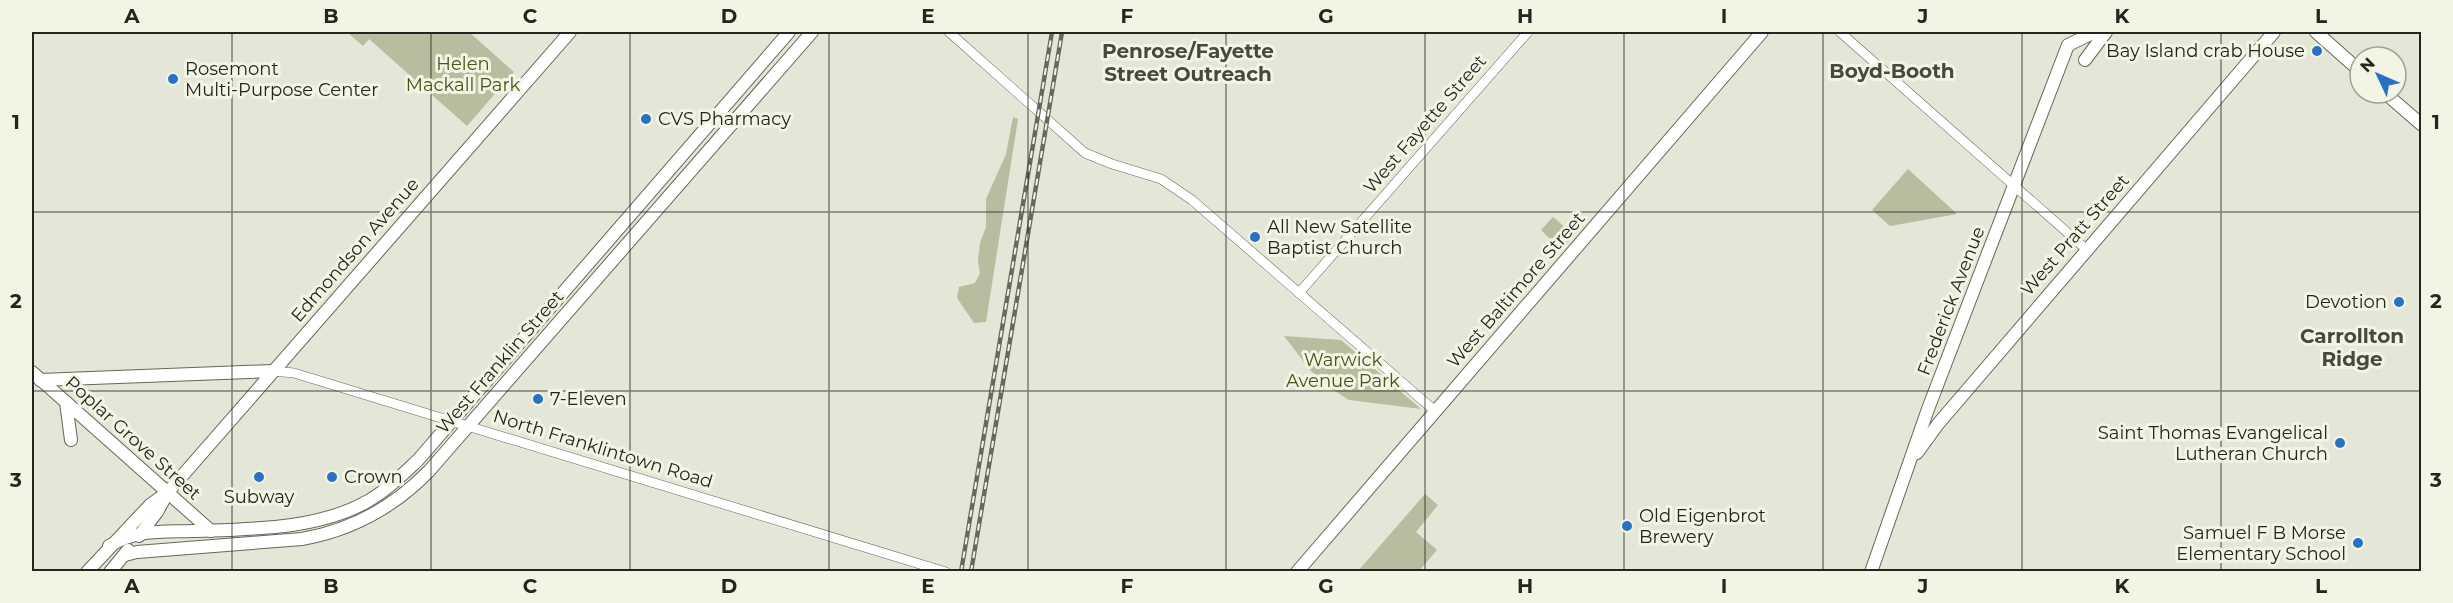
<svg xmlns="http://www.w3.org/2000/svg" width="2453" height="603" viewBox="0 0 2453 603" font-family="Montserrat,sans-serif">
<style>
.green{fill:#b9bc9e}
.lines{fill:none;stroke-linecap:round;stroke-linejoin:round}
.minor-casing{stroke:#656759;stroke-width:10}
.major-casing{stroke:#656759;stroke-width:14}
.minor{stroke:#fff;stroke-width:9}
.major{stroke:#fff;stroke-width:12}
.rail-casing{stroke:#67685f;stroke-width:4.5}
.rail{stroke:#f2f4e4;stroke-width:2;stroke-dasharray:7;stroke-linecap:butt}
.grid{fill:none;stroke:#252520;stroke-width:1.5;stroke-opacity:0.55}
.poi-dot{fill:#2972c3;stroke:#f2f4e4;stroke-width:2}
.labels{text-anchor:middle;stroke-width:6;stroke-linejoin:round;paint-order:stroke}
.poi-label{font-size:18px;fill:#252520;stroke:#f2f4e4;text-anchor:start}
.park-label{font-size:18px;fill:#4d5119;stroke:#f2f4e4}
.street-label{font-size:18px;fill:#252520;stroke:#f2f4e4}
.neighbourhood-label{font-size:20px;font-weight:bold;fill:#47493c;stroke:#f2f4e4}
.neatline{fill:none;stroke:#252520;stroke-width:2}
.grid-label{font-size:20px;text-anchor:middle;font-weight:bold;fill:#252520}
</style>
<rect width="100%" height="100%" fill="#e4e6d7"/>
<g class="green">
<path d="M 347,32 L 469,32 L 514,72 L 467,126 L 369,39 L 363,46 Z"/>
<path d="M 1013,117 L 1018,119 L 986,322 L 974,323 L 957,298 L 959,287 L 975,283 L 980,273 L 978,261 L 980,243 L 986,227 L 986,199 L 1006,154 Z"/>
<path d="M 1908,169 L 1957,214 L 1890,226 L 1872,210 Z"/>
<path d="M 1553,217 L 1574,235 L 1561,250 L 1541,230 Z"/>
<path d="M 1284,336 L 1341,340 L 1421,409 L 1349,400 L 1329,387 L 1311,371 Z"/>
<path d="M 1425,494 L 1438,505 L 1416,532 L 1437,550 L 1419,571 L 1387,571 L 1384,569 L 1381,571 L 1358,571 Z"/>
</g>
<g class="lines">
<defs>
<g id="minor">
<path d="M 949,32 L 1085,153 L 1112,164 L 1161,179 L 1192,200 L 1435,411"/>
<path d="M 1840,32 L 2086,249"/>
<path d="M 1299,293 L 1528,32"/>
<path d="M 272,371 L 294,373 L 946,572"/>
</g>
<g id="major">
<path d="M 2316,32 L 2360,71"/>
<path d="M 2085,60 L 2106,32"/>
<path d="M 2385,93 L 2422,125"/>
<path d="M 32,372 L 211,531"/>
<path d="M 40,380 L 272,371"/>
<path d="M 66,402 L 71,440"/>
<path d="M 1917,453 L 1938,424 L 2274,32"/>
<path d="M 139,536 L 157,512 L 168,492 L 570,32"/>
<path d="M 109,546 C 138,529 161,532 193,531 C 251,529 317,530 368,501 C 387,490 402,475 418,460 L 789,32"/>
<path d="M 125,555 L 137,552 L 302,539 C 353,530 394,507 429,471 L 812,32"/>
<path d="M 87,572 L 150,505 L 167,493"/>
<path d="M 110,572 L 128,550"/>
<path d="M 1297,572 L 1762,32"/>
<path d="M 1871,572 L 1928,409 L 2068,45 L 2095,32"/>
</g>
</defs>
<use href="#minor" class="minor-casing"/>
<use href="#major" class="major-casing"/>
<use href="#minor" class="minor"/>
<use href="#major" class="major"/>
<defs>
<g id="rail">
<path d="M 961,572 L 1052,32"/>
<path d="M 971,572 L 1062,32"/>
</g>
</defs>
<use href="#rail" class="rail-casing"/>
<use href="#rail" class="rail"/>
</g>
<path class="grid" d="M 232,32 L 232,572M 431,32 L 431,572M 630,32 L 630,572M 829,32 L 829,572M 1028,32 L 1028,572M 1226,32 L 1226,572M 1425,32 L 1425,572M 1624,32 L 1624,572M 1823,32 L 1823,572M 2022,32 L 2022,572M 2221,32 L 2221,572M 32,212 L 2422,212M 32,391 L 2422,391"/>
<g class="poi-dot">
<circle cx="2317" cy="51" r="6"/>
<circle cx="173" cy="79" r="6"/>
<circle cx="646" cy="119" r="6"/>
<circle cx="1255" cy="237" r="6"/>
<circle cx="2399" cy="302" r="6"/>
<circle cx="538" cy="399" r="6"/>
<circle cx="2340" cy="443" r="6"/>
<circle cx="259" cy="477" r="6"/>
<circle cx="332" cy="477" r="6"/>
<circle cx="1627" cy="526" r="6"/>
<circle cx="2358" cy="543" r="6"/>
</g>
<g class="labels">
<g class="poi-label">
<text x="2305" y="57" text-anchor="end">Bay Island crab House</text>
<text x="185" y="75">Rosemont<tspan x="185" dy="21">Multi-Purpose Center</tspan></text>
<text x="658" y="125">CVS Pharmacy</text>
<text x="1267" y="233">All New Satellite<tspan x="1267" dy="21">Baptist Church</tspan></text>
<text x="2387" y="308" text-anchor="end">Devotion</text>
<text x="550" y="405">7-Eleven</text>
<text x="2328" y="439" text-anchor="end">Saint Thomas Evangelical<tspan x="2328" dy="21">Lutheran Church</tspan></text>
<text x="344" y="483">Crown</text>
<text x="259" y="503" text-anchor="middle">Subway</text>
<text x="1639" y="522">Old Eigenbrot<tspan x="1639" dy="21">Brewery</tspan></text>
<text x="2346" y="539" text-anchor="end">Samuel F B Morse<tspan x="2346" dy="21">Elementary School</tspan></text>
</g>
<g class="park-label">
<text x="463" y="70">Helen<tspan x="463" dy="21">Mackall Park</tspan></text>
<text x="1343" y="366">Warwick<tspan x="1343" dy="21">Avenue Park</tspan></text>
</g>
<g class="street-label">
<text transform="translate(1425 124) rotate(-49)" y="6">West Fayette Street</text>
<text transform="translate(2075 235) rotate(-49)" y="6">West Pratt Street</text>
<text transform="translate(355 250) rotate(-49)" y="6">Edmondson Avenue</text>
<text transform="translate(1516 290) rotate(-49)" y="6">West Baltimore Street</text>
<text transform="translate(1951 301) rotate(-69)" y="6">Frederick Avenue</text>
<text transform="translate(500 362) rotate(-49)" y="6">West Franklin Street</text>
<text transform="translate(133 438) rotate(42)" y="6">Poplar Grove Street</text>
<text transform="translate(603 449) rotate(17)" y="6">North Franklintown Road</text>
</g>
<g class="neighbourhood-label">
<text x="1188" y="58">Penrose/Fayette<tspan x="1188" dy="23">Street Outreach</tspan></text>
<text x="1892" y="78">Boyd-Booth</text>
<text x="2352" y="343">Carrollton<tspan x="2352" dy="23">Ridge</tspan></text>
</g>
</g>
<rect width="2453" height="603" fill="none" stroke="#f2f4e4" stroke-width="66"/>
<g transform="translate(2378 75) rotate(314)"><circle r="28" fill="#f2f4e4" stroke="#a0a196" stroke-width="1.5"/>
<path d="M0-4.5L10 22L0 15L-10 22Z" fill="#2972c3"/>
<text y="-9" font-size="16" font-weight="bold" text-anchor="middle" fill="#252520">N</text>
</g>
<rect x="33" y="33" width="2387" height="537" class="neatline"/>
<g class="grid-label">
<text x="132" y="23">A</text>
<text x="331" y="23">B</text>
<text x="530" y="23">C</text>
<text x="729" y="23">D</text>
<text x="928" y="23">E</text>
<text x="1127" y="23">F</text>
<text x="1326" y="23">G</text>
<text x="1525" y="23">H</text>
<text x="1724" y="23">I</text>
<text x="1923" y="23">J</text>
<text x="2122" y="23">K</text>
<text x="2321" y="23">L</text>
<text x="16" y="129">1</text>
<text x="2436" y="129">1</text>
<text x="16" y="308">2</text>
<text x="2436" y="308">2</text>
<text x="16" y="487">3</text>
<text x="2436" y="487">3</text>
<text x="132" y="593">A</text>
<text x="331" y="593">B</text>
<text x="530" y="593">C</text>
<text x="729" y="593">D</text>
<text x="928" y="593">E</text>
<text x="1127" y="593">F</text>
<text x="1326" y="593">G</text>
<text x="1525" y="593">H</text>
<text x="1724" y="593">I</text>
<text x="1923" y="593">J</text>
<text x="2122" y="593">K</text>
<text x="2321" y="593">L</text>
</g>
</svg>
